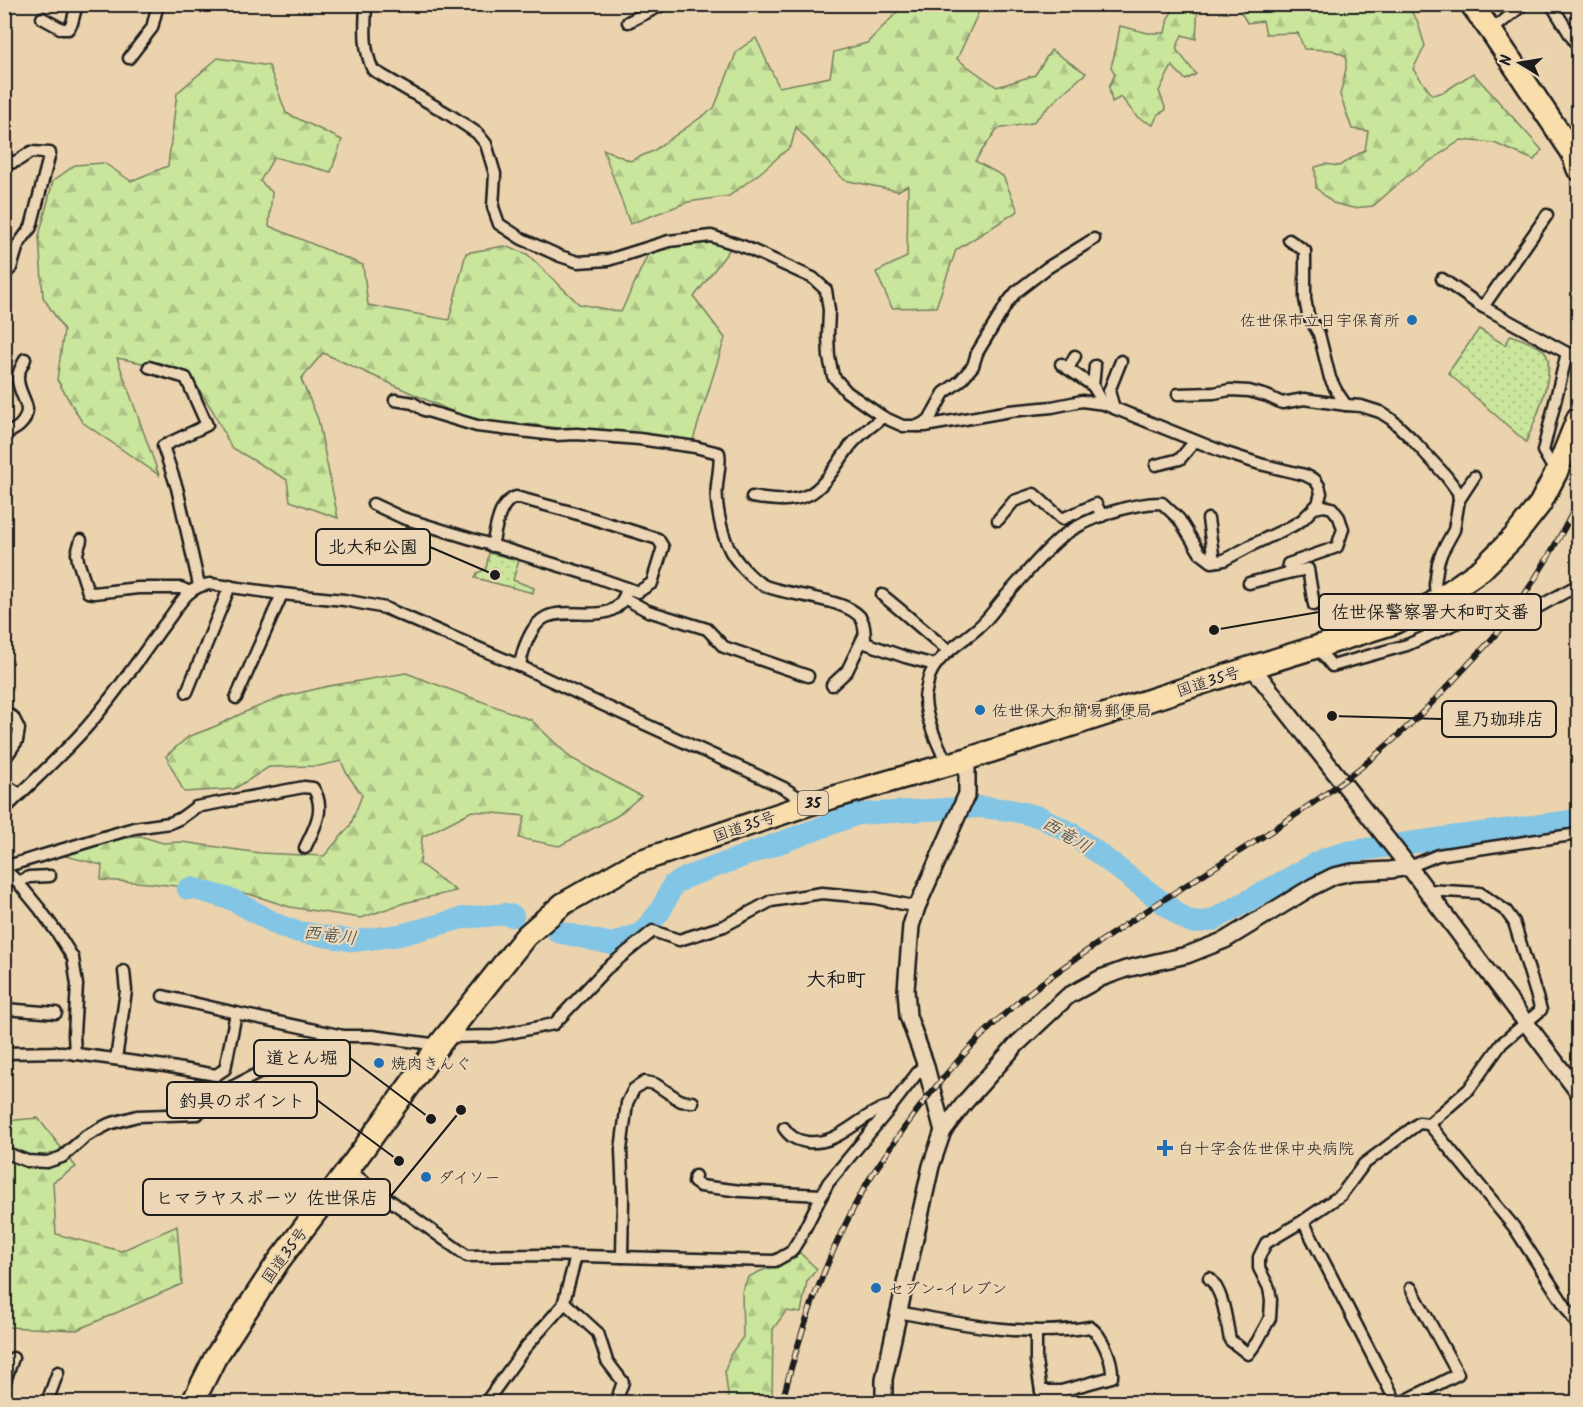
<svg xmlns="http://www.w3.org/2000/svg" width="1583" height="1407" viewBox="0 0 1583 1407" font-family="Kalam,'Klee One',sans-serif">
<style>
.grass{fill:url(#grass-dots);stroke:#73805c;stroke-width:1.5}
.forest{fill:url(#forest-firs);stroke:#73805c;stroke-width:1.5}
.lines{fill:none;stroke-linecap:round;stroke-linejoin:round}
.river{stroke:#83c5e4;stroke-width:22}
.street-casing{stroke:#1c1c1c;stroke-width:15}
.secondary-casing{stroke:#1c1c1c;stroke-width:20}
.highway-casing{stroke:#1c1c1c;stroke-width:26}
.street{stroke:#ecd6b5;stroke-width:10}
.secondary{stroke:#ecd6b5;stroke-width:15}
.highway{stroke:#f9deab;stroke-width:21}
.rail-casing{stroke:#1c1c1c;stroke-width:6}
.rail{stroke:#ecd6b5;stroke-width:4;stroke-dasharray:11;stroke-linecap:butt}
.poi-dot{fill:#1f6fb2;stroke:#ecd6b5;stroke-width:2}
.labels{text-anchor:middle;stroke-width:4.5;stroke-linejoin:round;paint-order:stroke}
.shield{fill:#ecd6b5;stroke:#5a544a;stroke-width:1.5}
.shield-label{font-size:15px;font-weight:bold;fill:#1c1c1c}
.poi-label{font-size:16px;fill:#1c1c1c;stroke:#ecd6b5;text-anchor:start}
.street-label{font-size:16px;fill:#1c1c1c;stroke:#ecd6b5}
.water-label{font-size:18px;font-style:italic;fill:#36464e;stroke:#ecd6b5}
.quarter-label{font-size:20px;font-weight:bold;fill:#1c1c1c;stroke:#ecd6b5}
.leader{fill:none;stroke:#1c1c1c;stroke-width:2}
.callout-dot{fill:#1c1c1c;stroke:#ecd6b5;stroke-width:2}
.callout{fill:#ecd6b5;stroke:#1c1c1c;stroke-width:2}
.callout-label{font-size:18px;text-anchor:middle;font-weight:bold;fill:#1c1c1c}
</style>
<defs>
<pattern id="grass-dots" width="8" height="8" patternUnits="userSpaceOnUse" patternTransform="scale(1.5)"><rect width="8" height="8" fill="#cae59c"/><path d="M2 2h.1M6 6h.1" fill="none" stroke="#adc486" stroke-width="1.8" stroke-linecap="round"/></pattern>
<pattern id="forest-firs" width="22" height="20" patternUnits="userSpaceOnUse" patternTransform="scale(1.5)"><rect width="22" height="20" fill="#cae59c"/><path d="M5 1l3.5 6h-7zM16 11l3.5 6h-7z" fill="#adc486"/></pattern>
</defs>
<rect width="100%" height="100%" fill="#ebd3ae"/>
<filter id="ink" filterUnits="userSpaceOnUse"><feTurbulence type="fractalNoise" baseFrequency=".0167" numOctaves="2"/><feDisplacementMap in="SourceGraphic" scale="12" xChannelSelector="R" yChannelSelector="G"/><feConvolveMatrix kernelMatrix="1 2 1 2 8 2 1 2 1" color-interpolation-filters="sRGB"/></filter>
<g filter="url(#ink)">
<g class="grass">
<path d="M 1479,329 L 1505,345 L 1511,335 C 1520,339 1540,345 1545,352 C 1557,370 1534,424 1526,442 L 1448,373 Z"/>
<path d="M 489,553 L 519,560 L 513,580 L 534,588 L 533,593 L 475,578 L 477,573 L 486,569 Z"/>
</g>
<g class="forest">
<path d="M 905,4 L 982,5 L 957,59 L 997,87 L 1035,75 L 1051,50 L 1086,73 L 1063,93 L 1032,123 L 997,129 L 975,161 L 1003,176 L 1018,211 L 956,250 L 936,307 L 892,308 L 876,272 L 907,257 L 908,185 L 898,191 L 844,180 L 796,127 L 791,146 L 761,172 L 729,196 L 688,202 L 630,224 L 603,149 L 630,161 L 653,151 L 714,108 L 737,51 L 756,38 L 779,87 L 830,77 L 834,52 L 867,43 Z"/>
<path d="M 1177,4 L 1198,5 L 1196,39 L 1182,35 L 1176,49 L 1196,74 L 1186,80 L 1172,66 L 1159,91 L 1166,110 L 1158,114 L 1153,125 L 1137,117 L 1121,97 L 1112,102 L 1109,87 L 1115,74 L 1111,67 L 1116,48 L 1120,26 L 1148,33 L 1165,33 L 1168,18 Z"/>
<path d="M 1237,5 L 1406,5 L 1417,20 L 1425,46 L 1413,69 L 1432,95 L 1444,92 L 1473,73 L 1542,150 L 1534,160 L 1494,143 L 1461,140 L 1405,178 L 1373,206 L 1353,208 L 1333,203 L 1316,188 L 1315,167 L 1326,164 L 1339,166 L 1365,150 L 1368,131 L 1352,129 L 1340,95 L 1346,69 L 1346,56 L 1332,50 L 1304,49 L 1298,33 L 1266,34 L 1263,21 L 1247,23 Z"/>
<path d="M 218,58 L 269,66 L 286,113 L 342,140 L 331,172 L 274,157 L 260,181 L 272,192 L 269,226 L 363,265 L 368,305 L 449,320 L 466,253 L 504,246 L 527,254 L 579,304 L 621,312 L 650,250 L 719,237 L 730,249 L 694,297 L 725,338 L 693,440 L 597,433 L 527,424 L 495,431 L 323,353 L 301,379 L 318,419 L 338,518 L 290,501 L 287,480 L 231,447 L 213,411 L 188,372 L 117,358 L 159,475 L 82,422 L 57,380 L 64,330 L 43,297 L 39,236 L 53,181 L 75,165 L 104,163 L 131,181 L 168,166 L 177,93 Z"/>
<path d="M 406,673 L 531,720 L 571,758 L 641,796 L 617,816 L 559,846 L 519,838 L 525,816 L 472,811 L 422,837 L 420,864 L 456,891 L 404,903 L 361,918 L 290,907 L 249,894 L 149,883 L 101,880 L 102,865 L 65,856 L 116,840 L 140,836 L 163,843 L 182,842 L 260,853 L 324,856 L 350,826 L 362,795 L 347,774 L 341,761 L 319,766 L 269,767 L 234,789 L 184,792 L 166,756 L 188,737 L 216,726 L 245,712 L 282,697 L 329,686 Z"/>
<path d="M 38,1118 L 76,1167 L 53,1182 L 56,1234 L 121,1251 L 177,1226 L 182,1284 L 77,1330 L 5,1327 L 5,1121 Z"/>
<path d="M 800,1253 L 817,1269 L 807,1281 L 801,1313 L 786,1311 L 773,1329 L 772,1402 L 729,1402 L 725,1371 L 730,1355 L 743,1337 L 742,1292 L 748,1277 Z"/>
</g>
<g class="lines">
<g class="river">
<path d="M 188,889 L 192,888 L 233,900 L 278,925 L 293,931 L 354,941 L 400,935 L 463,918 L 505,914 L 513,916"/>
<path d="M 558,932 L 612,944 L 642,933 L 661,910 L 673,885 L 687,877 L 858,814 L 980,807 L 1010,810 L 1040,817 L 1073,834 L 1183,918 L 1195,923 L 1213,920 L 1324,859 L 1347,852 L 1451,837 L 1578,820"/>
</g>
<defs>
<g id="street">
<path d="M 366,4 C 365,28 363,49 373,70 L 450,115 L 477,133 L 486,144 L 495,174 L 493,207 L 499,224 L 522,239 L 560,256 L 578,262 L 608,260 L 669,241 L 711,236 L 745,247 L 813,278 L 826,290 L 829,310 L 828,336 L 829,357 L 833,376 L 847,392 L 883,417 L 903,426 L 925,426 L 1010,411 L 1052,407 L 1082,401 L 1104,404 L 1223,452 L 1260,464 L 1305,475 L 1315,480 L 1319,486 L 1321,493 L 1318,504 L 1302,520 L 1292,526 L 1254,544 L 1224,560 L 1212,562 L 1200,553 L 1179,519 L 1162,503 C 1131,503 1089,517 1064,535 C 1042,552 1023,578 1004,598 C 996,607 989,618 980,626 C 962,643 934,656 928,681 C 927,687 925,694 925,699 C 926,721 938,744 947,764"/>
<path d="M 1551,4 L 1578,47"/>
<path d="M 42,18 L 62,29 L 68,29 L 72,23 L 77,4"/>
<path d="M 628,22 L 664,4"/>
<path d="M 1491,31 L 1524,4"/>
<path d="M 129,58 L 152,28 L 158,4"/>
<path d="M 4,165 L 17,161 L 31,152 L 50,153 L 31,227 L 18,245 L 11,268 L 4,275"/>
<path d="M 1289,240 L 1305,251 L 1305,299 L 1308,315 L 1319,334 L 1330,378 L 1337,392 L 1346,405 L 1361,406 L 1380,412 L 1391,419 L 1412,439 L 1446,476 L 1458,492 L 1459,500 L 1454,530 L 1442,552 L 1438,563 L 1435,584 L 1436,601"/>
<path d="M 1442,279 L 1478,304 L 1567,353 L 1543,451 L 1556,473"/>
<path d="M 1483,307 L 1547,215"/>
<path d="M 1567,353 L 1578,355"/>
<path d="M 1061,364 L 1093,386 L 1104,404"/>
<path d="M 149,367 L 186,378 L 207,425 L 163,446 L 177,488 L 199,585"/>
<path d="M 1068,369 L 1075,356"/>
<path d="M 1093,386 L 1095,366"/>
<path d="M 1178,394 L 1214,393 L 1230,390 L 1249,391 L 1267,396 L 1282,403 L 1304,399 L 1346,405"/>
<path d="M 395,400 L 413,403 L 424,410 L 477,426 L 555,435 L 577,434 L 639,439 L 695,447 L 719,453 C 721,463 718,474 717,485 C 715,502 721,533 729,548 C 734,560 752,579 763,585 C 785,596 851,598 862,620 C 865,626 865,637 865,643 L 905,657 L 935,665"/>
<path d="M 1114,408 L 1109,391 L 1121,361"/>
<path d="M 918,426 L 929,420 L 944,393 L 960,381 L 973,366 L 977,353 L 1008,302 L 1016,292 L 1047,268 L 1094,239"/>
<path d="M 4,433 C 16,431 26,423 27,410 C 27,401 17,389 18,377 C 18,371 23,365 25,359"/>
<path d="M 1156,465 L 1180,459 L 1195,441"/>
<path d="M 752,497 C 770,500 790,503 808,495 C 825,487 839,460 851,445 C 860,434 872,426 883,417"/>
<path d="M 1459,500 L 1474,477"/>
<path d="M 373,504 L 403,518 L 593,576 L 627,588 C 618,630 573,605 546,617 C 531,624 522,651 520,666"/>
<path d="M 1208,519 L 1214,561"/>
<path d="M 998,520 L 1014,501 L 1034,494 L 1062,519 L 1096,504 L 1102,516"/>
<path d="M 81,540 L 77,553 L 78,561 L 88,592 L 94,593 L 138,588 L 181,588 L 190,592"/>
<path d="M 492,546 C 496,530 498,502 516,497 L 571,512 L 658,539 L 663,547 L 652,583 L 638,592 L 627,588"/>
<path d="M 1292,572 L 1308,569 L 1314,605"/>
<path d="M 1249,583 L 1292,572 L 1288,564 L 1337,547 L 1343,529 L 1339,517 L 1332,508 L 1324,506 L 1314,508"/>
<path d="M 882,595 C 905,613 926,633 949,651"/>
<path d="M 624,598 L 648,611 L 707,629 L 724,647 L 808,676"/>
<path d="M 1317,647 L 1332,666 L 1407,645 L 1479,613 L 1496,610 L 1531,611 L 1578,585"/>
<path d="M 832,685 L 847,671 L 864,636"/>
<path d="M 187,692 L 230,586"/>
<path d="M 236,698 L 282,594"/>
<path d="M 4,712 L 13,717 L 19,729 L 17,741 L 4,760"/>
<path d="M 4,784 L 20,794"/>
<path d="M 4,810 C 32,782 60,757 86,728 C 114,696 139,659 164,625 C 178,608 186,586 210,584 L 282,594 L 344,600 L 385,608 L 520,666 L 579,694 L 750,772 L 784,788 L 809,804"/>
<path d="M 4,867 L 134,828 L 170,823 L 181,818 L 196,807 L 304,787 L 313,788 C 327,809 314,828 305,848"/>
<path d="M 1409,867 L 1438,855 L 1578,834"/>
<path d="M 4,869 L 16,880 L 39,908 L 58,934 L 73,958 L 77,985 L 74,1034 L 75,1054"/>
<path d="M 18,882 L 29,877 L 50,876"/>
<path d="M 1427,890 L 1480,893 L 1506,911 L 1514,922 L 1541,1010 L 1502,1043 L 1469,1089 L 1429,1124 L 1514,1227 L 1578,1326"/>
<path d="M 163,996 L 236,1013"/>
<path d="M 4,1009 L 56,1013"/>
<path d="M 446,1037 L 494,1036 L 554,1024 L 606,969 L 653,931 L 679,940 L 724,926 L 771,901 L 822,893 L 875,898 L 917,907"/>
<path d="M 4,1053 L 62,1052 L 165,1066 L 216,1075 L 225,1069 L 236,1013 L 343,1036 L 372,1036 L 439,1045"/>
<path d="M 116,1059 L 126,991 L 124,971"/>
<path d="M 784,1128 C 790,1137 796,1140 807,1142 C 841,1146 861,1112 891,1106"/>
<path d="M 4,1152 L 27,1161 L 47,1162 L 62,1157 L 86,1136 L 109,1124 L 137,1116 L 198,1114 L 205,1104 L 224,1091 L 259,1073 L 343,1036"/>
<path d="M 348,1170 L 467,1256 L 544,1255 L 775,1261 L 791,1252 L 801,1236 L 828,1183 L 887,1112 L 925,1063"/>
<path d="M 695,1176 L 694,1182 L 700,1186 L 741,1191 L 822,1195"/>
<path d="M 1303,1221 L 1396,1402 L 1403,1402 L 1458,1374 L 1411,1288"/>
<path d="M 622,1257 L 623,1198 L 621,1150 L 627,1103 L 634,1089 L 645,1082 L 655,1084 L 681,1101 L 693,1102"/>
<path d="M 1209,1278 C 1224,1292 1226,1320 1230,1340 L 1248,1354 L 1257,1342 L 1270,1318 L 1271,1300 L 1269,1288 L 1259,1268 L 1259,1257 L 1266,1243 L 1303,1221 L 1341,1195 L 1364,1164 L 1419,1123 L 1429,1124"/>
<path d="M 564,1302 L 598,1333 L 607,1361 L 623,1382 L 616,1402"/>
<path d="M 898,1312 C 961,1324 1027,1338 1090,1327 C 1103,1336 1113,1362 1112,1377 L 1061,1391 L 1041,1391 L 1045,1402"/>
<path d="M 1036,1331 L 1036,1361 L 1041,1391"/>
<path d="M 4,1384 L 13,1358"/>
<path d="M 47,1402 L 58,1372"/>
<path d="M 486,1402 L 525,1348 L 563,1305 L 576,1256"/>
</g>
<g id="secondary">
<path d="M 1252,667 L 1409,867 L 1578,1092"/>
<path d="M 943,1131 L 925,1063 L 908,1016 L 906,990 L 911,926 L 917,907 L 967,794 L 967,759"/>
<path d="M 884,1402 L 884,1379 L 931,1166 L 943,1131 L 966,1101 L 1016,1045 L 1068,996 L 1101,978 L 1126,969 L 1187,955 L 1225,940 L 1312,887 L 1334,876 L 1352,872 L 1390,870 L 1409,867"/>
</g>
<g id="highway">
<path d="M 1471,4 L 1491,31 L 1572,152 L 1578,169"/>
<path d="M 193,1402 L 215,1358 L 278,1262 L 348,1170 L 439,1045 L 526,936 L 563,904 L 637,862 L 810,804 L 967,759 L 1252,667 L 1394,623 L 1433,603 L 1482,569 L 1515,536 L 1540,504 L 1556,473 L 1578,418"/>
</g>
</defs>
<use href="#street" class="street-casing"/>
<use href="#secondary" class="secondary-casing"/>
<use href="#highway" class="highway-casing"/>
<use href="#street" class="street"/>
<use href="#secondary" class="secondary"/>
<use href="#highway" class="highway"/>
<defs>
<path id="rail" d="M 782,1402 C 801,1326 828,1252 867,1183 C 874,1171 883,1159 891,1147 C 927,1094 969,1044 1017,1003 C 1042,981 1070,963 1097,944 C 1146,910 1197,878 1248,846 C 1298,814 1349,780 1393,740 C 1418,718 1441,694 1463,670 C 1477,655 1492,640 1504,624 C 1533,585 1557,544 1578,502"/>
</defs>
<use href="#rail" class="rail-casing"/>
<use href="#rail" class="rail"/>
</g>
</g>
<g class="poi-dot">
<circle cx="1412" cy="320" r="6"/>
<circle cx="980" cy="710" r="6"/>
<circle cx="379" cy="1063" r="6"/>
<path d="M1162 1139h6v6h6v6h-6v6h-6v-6h-6v-6h6z"/>
<circle cx="426" cy="1177" r="6"/>
<circle cx="876" cy="1288" r="6"/>
</g>
<g class="labels">
<rect class="shield" x="798" y="791" width="30" height="24" rx="4.5"/>
<g class="shield-label">
<text x="813" y="808">35</text>
</g>
<g class="poi-label">
<text x="1400" y="326" text-anchor="end">佐世保市立日宇保育所</text>
<text x="992" y="716">佐世保大和簡易郵便局</text>
<text x="391" y="1069">焼肉きんぐ</text>
<text x="1178" y="1154">白十字会佐世保中央病院</text>
<text x="438" y="1183">ダイソー</text>
<text x="888" y="1294">セブン-イレブン</text>
</g>
<g class="street-label">
<text transform="translate(1208 681) rotate(-18)" y="6">国道35号</text>
<text transform="translate(744 826) rotate(-19)" y="6">国道35号</text>
<text transform="translate(284 1255) rotate(-54)" y="6">国道35号</text>
</g>
<g class="water-label">
<text transform="translate(1067 835) rotate(31)" y="6">西竜川</text>
<text transform="translate(330 935) rotate(7)" y="6">西竜川</text>
</g>
<g class="quarter-label">
<text x="836" y="986">大和町</text>
</g>
</g>
<path class="leader" d="M495 575L430 547M1214 630L1319 612M1332 716L1442 719M431 1119L350 1058M399 1161L317 1100M461 1110L390 1197"/>
<g class="callout-dot">
<circle cx="495" cy="575" r="6"/>
<circle cx="1214" cy="630" r="6"/>
<circle cx="1332" cy="716" r="6"/>
<circle cx="431" cy="1119" r="6"/>
<circle cx="399" cy="1161" r="6"/>
<circle cx="461" cy="1110" r="6"/>
</g>
<g class="callout">
<rect x="316" y="529" width="114" height="36" rx="6"/>
<rect x="1319" y="594" width="222" height="36" rx="6"/>
<rect x="1442" y="701" width="114" height="36" rx="6"/>
<rect x="254" y="1040" width="96" height="36" rx="6"/>
<rect x="167" y="1082" width="150" height="36" rx="6"/>
<rect x="143" y="1179" width="247" height="36" rx="6"/>
</g>
<g class="callout-label">
<text x="373" y="553">北大和公園</text>
<text x="1430" y="618">佐世保警察署大和町交番</text>
<text x="1499" y="725">星乃珈琲店</text>
<text x="302" y="1064">道とん堀</text>
<text x="242" y="1107">釣具のポイント</text>
<text x="267" y="1204">ヒマラヤスポーツ 佐世保店</text>
</g>
<rect width="1583" height="1407" fill="none" stroke="#ecd6b5" stroke-width="24"/>
<rect x="12" y="12" width="1559" height="1383" fill="none" stroke="#1c1c1c" stroke-width="2" filter="url(#ink)"/>
<g transform="translate(1520 63) rotate(281)" stroke="#ecd6b5" stroke-width="4.5" paint-order="stroke">
<path d="M0-4.5L10 22L0 15L-10 22Z" fill="#1c1c1c"/>
<text y="-9" font-size="16" font-weight="bold" text-anchor="middle" fill="#1c1c1c">N</text>
</g>
</svg>
